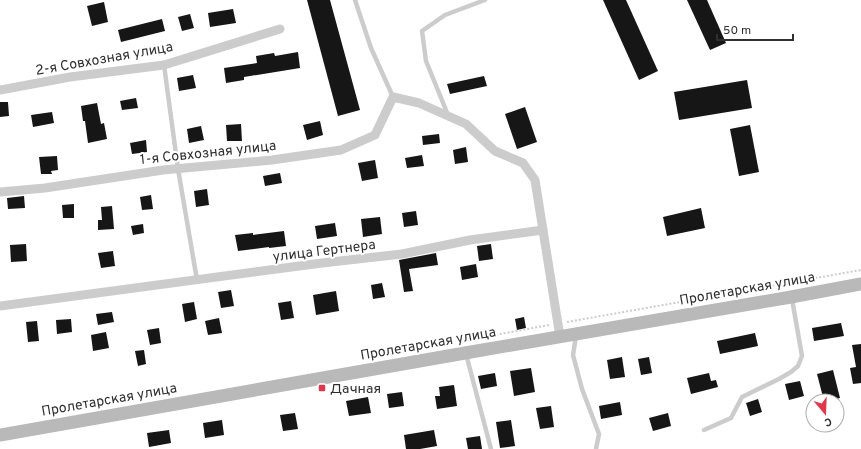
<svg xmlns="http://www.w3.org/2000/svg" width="861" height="449" viewBox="0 0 861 449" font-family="Overpass,sans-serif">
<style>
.building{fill:#161616}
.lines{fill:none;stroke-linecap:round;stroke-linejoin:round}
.path{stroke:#ccc;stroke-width:2;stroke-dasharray:2 2;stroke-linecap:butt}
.lane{stroke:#ccc;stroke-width:4.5}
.street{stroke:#ccc;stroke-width:9}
.secondary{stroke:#b9b9b9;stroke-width:13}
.poi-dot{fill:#df384c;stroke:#fff;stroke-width:1.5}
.labels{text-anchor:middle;stroke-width:4;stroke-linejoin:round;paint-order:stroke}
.street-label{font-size:14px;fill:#2f2f2f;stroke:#fff}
.poi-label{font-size:14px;fill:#2f2f2f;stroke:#fff;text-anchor:start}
</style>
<rect width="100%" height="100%" fill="#fff"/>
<g class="building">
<path d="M 307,0 L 330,0 L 360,110 L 338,116 Z"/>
<path d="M 603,0 L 626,0 L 658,71 L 639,80 Z"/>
<path d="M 687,0 L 707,0 L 726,43 L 710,50 Z"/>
<path d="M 104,2 L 108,22 L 92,26 L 87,6 Z"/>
<path d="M 233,9 L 236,23 L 210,27 L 208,13 Z"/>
<path d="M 190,14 L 194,28 L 182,31 L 178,17 Z"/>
<path d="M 162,19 L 165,31 L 121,42 L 118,30 Z"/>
<path d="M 298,52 L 300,68 L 244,77 L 244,80 L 226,83 L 224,68 L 257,63 L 256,56 L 274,53 L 275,56 Z"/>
<path d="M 193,75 L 196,88 L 179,91 L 177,78 Z"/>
<path d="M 484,76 L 487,86 L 450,94 L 447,84 Z"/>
<path d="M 747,80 L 752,108 L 679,120 L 674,92 Z"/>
<path d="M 136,98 L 138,108 L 122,110 L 120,101 Z"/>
<path d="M 0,102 L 8,102 L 9,116 L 0,117 Z"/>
<path d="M 97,103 L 101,124 L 104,123 L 107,139 L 88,143 L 85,121 L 83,121 L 81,106 Z"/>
<path d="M 525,107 L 537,142 L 517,149 L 505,114 Z"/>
<path d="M 52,112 L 54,123 L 33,127 L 31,115 Z"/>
<path d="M 320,121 L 323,135 L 307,140 L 303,125 Z"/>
<path d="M 241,124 L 242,141 L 227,141 L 226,125 Z"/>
<path d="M 750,125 L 759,172 L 739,176 L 730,129 Z"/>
<path d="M 201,126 L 204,140 L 189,143 L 187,129 Z"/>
<path d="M 439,134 L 440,143 L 423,145 L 422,136 Z"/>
<path d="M 146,140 L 147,152 L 132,154 L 130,143 Z"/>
<path d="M 466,147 L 468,162 L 455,164 L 453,150 Z"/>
<path d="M 422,155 L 424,166 L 407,168 L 405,158 Z"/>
<path d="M 57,156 L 58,170 L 51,171 L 52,174 L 41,174 L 39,157 Z"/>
<path d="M 375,160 L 378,178 L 362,181 L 358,163 Z"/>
<path d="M 280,173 L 282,183 L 265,186 L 263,176 Z"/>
<path d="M 207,189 L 209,205 L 196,207 L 194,191 Z"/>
<path d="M 151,195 L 153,209 L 142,210 L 140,197 Z"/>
<path d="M 24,196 L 25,208 L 8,209 L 7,198 Z"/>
<path d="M 74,204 L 74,218 L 63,218 L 62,205 Z"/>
<path d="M 112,206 L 114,229 L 98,230 L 98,220 L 102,220 L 101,207 Z"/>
<path d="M 701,208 L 705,228 L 667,236 L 663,217 Z"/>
<path d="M 416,211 L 418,225 L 404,227 L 402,213 Z"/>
<path d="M 380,217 L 382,234 L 363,237 L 361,219 Z"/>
<path d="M 335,223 L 337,236 L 317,239 L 315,226 Z"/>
<path d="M 143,224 L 144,233 L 133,235 L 131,226 Z"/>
<path d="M 284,231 L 286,246 L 269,248 L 269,247 L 238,251 L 235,235 L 253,233 L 253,235 Z"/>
<path d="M 26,244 L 27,261 L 11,262 L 10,245 Z"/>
<path d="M 491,244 L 493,259 L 479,261 L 477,246 Z"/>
<path d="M 113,251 L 115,266 L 101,268 L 98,253 Z"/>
<path d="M 436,253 L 438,265 L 409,269 L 413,291 L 404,292 L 399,260 Z"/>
<path d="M 476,264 L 478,277 L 462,280 L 460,267 Z"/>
<path d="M 382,283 L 385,297 L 373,299 L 371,285 Z"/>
<path d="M 231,290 L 234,306 L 221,308 L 218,292 Z"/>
<path d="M 336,291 L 339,311 L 316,315 L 313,295 Z"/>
<path d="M 291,301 L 294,318 L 281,320 L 278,303 Z"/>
<path d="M 194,302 L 197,319 L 185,322 L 182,304 Z"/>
<path d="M 112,312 L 114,322 L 98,325 L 96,314 Z"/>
<path d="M 524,317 L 526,328 L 517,330 L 515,319 Z"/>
<path d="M 219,318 L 222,333 L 208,335 L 205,321 Z"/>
<path d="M 71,319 L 72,332 L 57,334 L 56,320 Z"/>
<path d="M 37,321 L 39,341 L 28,342 L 26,322 Z"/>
<path d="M 841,323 L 844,336 L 814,341 L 812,328 Z"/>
<path d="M 159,328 L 161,343 L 150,345 L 147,330 Z"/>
<path d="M 106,332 L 109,348 L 93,351 L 91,335 Z"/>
<path d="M 755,333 L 758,346 L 720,354 L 717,341 Z"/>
<path d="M 861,344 L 861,383 L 853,384 L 850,368 L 856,367 L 852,345 Z"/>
<path d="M 144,350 L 146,364 L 138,366 L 135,351 Z"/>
<path d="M 622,357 L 625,377 L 610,379 L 607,360 Z"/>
<path d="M 649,357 L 652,373 L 641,375 L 638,359 Z"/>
<path d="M 531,368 L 535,392 L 514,396 L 510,371 Z"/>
<path d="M 833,370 L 840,398 L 829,401 L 824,401 L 817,374 Z"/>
<path d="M 495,373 L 497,386 L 481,389 L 478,376 Z"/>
<path d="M 709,373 L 711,381 L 716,380 L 718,387 L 691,394 L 687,378 Z"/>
<path d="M 800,381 L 804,396 L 789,400 L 785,384 Z"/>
<path d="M 454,385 L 457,406 L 437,409 L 435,396 L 440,396 L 439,387 Z"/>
<path d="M 402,392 L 404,406 L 389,408 L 387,394 Z"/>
<path d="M 368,397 L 371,413 L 349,416 L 346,401 Z"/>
<path d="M 758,399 L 762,412 L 750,416 L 746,403 Z"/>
<path d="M 620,402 L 622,415 L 601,419 L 599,406 Z"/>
<path d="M 551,406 L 554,427 L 540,429 L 536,408 Z"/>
<path d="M 295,413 L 298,429 L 283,431 L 280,415 Z"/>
<path d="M 668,413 L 671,426 L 653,431 L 649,418 Z"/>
<path d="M 222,420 L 224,435 L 205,438 L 203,423 Z"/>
<path d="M 511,420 L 515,446 L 500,448 L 496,422 Z"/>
<path d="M 169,430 L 171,443 L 149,447 L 147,433 Z"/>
<path d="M 434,430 L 437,446 L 420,449 L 406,449 L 404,435 Z"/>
<path d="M 480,436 L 482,449 L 468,449 L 466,438 Z"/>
</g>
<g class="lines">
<g class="path">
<path d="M 567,322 L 861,270"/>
<path d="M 484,337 L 549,325"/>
</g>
<g class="lane">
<path d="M 355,0 L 371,48 L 393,97"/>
<path d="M 164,65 L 178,169 L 197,280"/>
<path d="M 448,115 L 426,61 L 422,31 L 445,15 L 485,0"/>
<path d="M 576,336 L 573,355 L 582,389 L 599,434 L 596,449"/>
<path d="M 466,354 L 491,449"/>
<path d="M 704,430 L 731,418 L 742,397 L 779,379 L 791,372 L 798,366 L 802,356 L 792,299"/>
</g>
<g class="street">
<path d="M 0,90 L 70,77 L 164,65 L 280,29"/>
<path d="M 0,192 L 45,188 L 163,170 L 272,160 L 341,150 L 375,135 L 393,97 L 419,103 L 466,124 L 495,151 L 523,163 L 535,180 L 560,337"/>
<path d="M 0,306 L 322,263 L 402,254 L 470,240 L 543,230"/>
</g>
<path class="secondary" d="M 0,435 L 465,353 L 791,297 L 861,284"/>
</g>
<rect class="poi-dot" x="318" y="384" width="8" height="8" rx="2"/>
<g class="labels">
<g class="street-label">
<text transform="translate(104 58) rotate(-10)" y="5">2-я Совхозная улица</text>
<text transform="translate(208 152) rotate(-6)" y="5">1-я Совхозная улица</text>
<text transform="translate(324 250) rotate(-7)" y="5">улица Гертнера</text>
<text transform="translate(747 288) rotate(-10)" y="5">Пролетарская улица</text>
<text transform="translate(428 343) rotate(-10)" y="5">Пролетарская улица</text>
<text transform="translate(109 399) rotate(-10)" y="5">Пролетарская улица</text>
</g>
<g class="poi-label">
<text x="330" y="393">Дачная</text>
</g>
</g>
<g transform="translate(825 413) rotate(161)"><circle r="19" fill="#ffffff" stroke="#acacac"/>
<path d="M0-3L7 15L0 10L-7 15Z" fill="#df384c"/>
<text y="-6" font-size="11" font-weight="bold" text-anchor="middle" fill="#2f2f2f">С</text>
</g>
<path d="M717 34v6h76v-6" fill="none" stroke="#2f2f2f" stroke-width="2"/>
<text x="723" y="34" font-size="12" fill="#2f2f2f" stroke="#ffffff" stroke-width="3" paint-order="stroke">50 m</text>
</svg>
